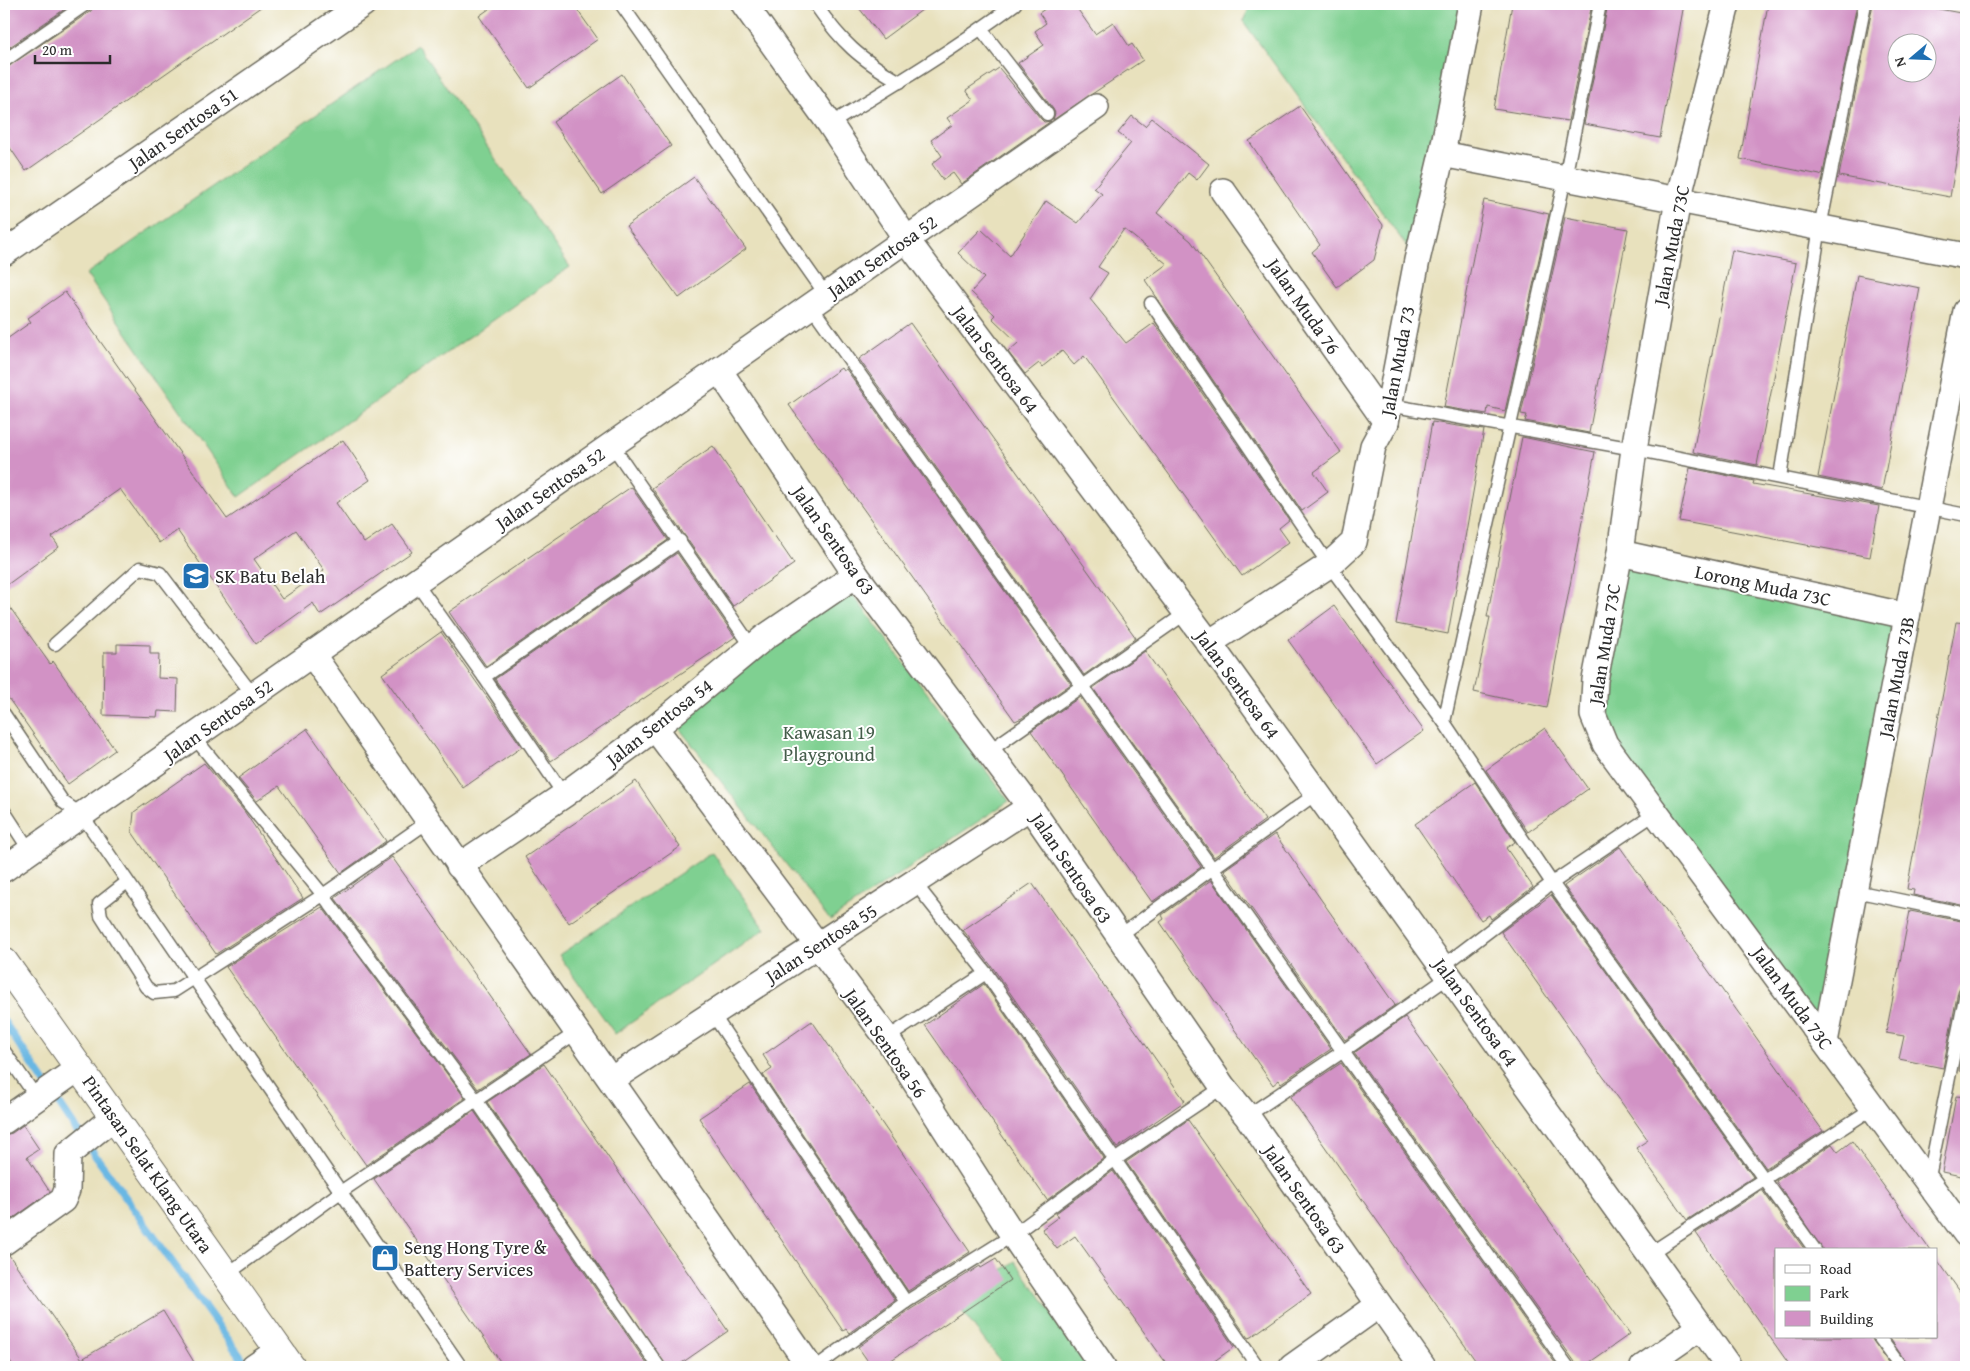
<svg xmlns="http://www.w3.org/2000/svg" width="1970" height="1371" viewBox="0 0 1970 1371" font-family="'Gentium Book Plus',serif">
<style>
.green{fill:#7fd091;stroke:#557e5e}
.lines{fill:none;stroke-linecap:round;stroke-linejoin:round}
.stream{stroke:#69b7e3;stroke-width:8}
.building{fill:#d292c5;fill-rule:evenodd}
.service-casing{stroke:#6d6b5e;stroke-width:15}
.minor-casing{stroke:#6d6b5e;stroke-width:28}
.trunk-casing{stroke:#6d6b5e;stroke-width:30}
.service{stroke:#fff;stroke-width:12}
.minor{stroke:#fff;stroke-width:25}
.trunk{stroke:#fff;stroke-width:28}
.labels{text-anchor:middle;stroke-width:4;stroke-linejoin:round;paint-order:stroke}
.street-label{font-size:19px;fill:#2b2b2b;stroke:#fff}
.poi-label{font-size:19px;fill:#2b2b2b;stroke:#fff;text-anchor:start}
.park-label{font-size:19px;fill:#445d4a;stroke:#fff}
</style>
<rect width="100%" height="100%" fill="#fff"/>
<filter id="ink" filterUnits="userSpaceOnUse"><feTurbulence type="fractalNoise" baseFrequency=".02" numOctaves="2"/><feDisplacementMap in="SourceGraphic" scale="10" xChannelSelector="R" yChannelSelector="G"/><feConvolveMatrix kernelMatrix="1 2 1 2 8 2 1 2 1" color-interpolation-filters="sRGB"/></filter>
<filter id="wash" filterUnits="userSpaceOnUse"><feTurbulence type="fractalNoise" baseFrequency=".0096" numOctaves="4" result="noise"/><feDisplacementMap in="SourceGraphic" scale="20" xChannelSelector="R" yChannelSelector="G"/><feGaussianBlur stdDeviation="1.12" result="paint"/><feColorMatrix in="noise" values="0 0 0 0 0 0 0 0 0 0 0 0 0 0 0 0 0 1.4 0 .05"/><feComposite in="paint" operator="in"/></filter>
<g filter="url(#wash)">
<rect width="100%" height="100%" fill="#e8e1bd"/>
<g class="green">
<path d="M 1251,4 L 1464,4 L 1416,259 L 1243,21 Z"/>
<path d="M 417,45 L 570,267 L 239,497 L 86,274 Z"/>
<path d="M 1620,553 L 1907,616 L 1825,1042 L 1593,715 Z"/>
<path d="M 846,586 L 1009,801 L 830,920 L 668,714 Z"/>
<path d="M 712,852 L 765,929 L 615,1034 L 559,955 Z"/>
<path d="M 1015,1261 L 1090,1367 L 1005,1367 L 955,1302 Z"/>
</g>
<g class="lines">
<g class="stream">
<path d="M 4,1022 L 45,1083"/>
<path d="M 56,1099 L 78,1132"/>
<path d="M 89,1147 L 245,1363"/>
</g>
</g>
<g id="blocks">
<g class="building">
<path d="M 4,4 L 72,4 L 4,51 Z"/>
<path d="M 94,4 L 265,4 L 26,171 L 4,139 L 4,69 L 91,11 Z"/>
<path d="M 496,4 L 573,4 L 598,39 L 529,88 L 479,16 Z"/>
<path d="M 856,4 L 930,4 L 883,39 Z"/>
<path d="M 1052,4 L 1074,4 L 1095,34 L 1113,22 L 1129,46 L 1132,44 L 1143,60 L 1053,120 L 1055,113 L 1053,109 L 1018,63 L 1044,45 L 1035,31 L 1046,23 L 1039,13 Z"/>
<path d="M 1512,4 L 1592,4 L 1568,121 L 1494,109 Z"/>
<path d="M 1608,4 L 1684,4 L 1660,138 L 1584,124 Z"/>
<path d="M 1768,4 L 1857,4 L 1823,173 L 1820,175 L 1740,159 Z"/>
<path d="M 1873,4 L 1912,4 L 1966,14 L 1966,104 L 1950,197 L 1839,176 ZM 1898,42 L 1928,42 L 1928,72 L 1898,72 Z"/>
<path d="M 999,68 L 1041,119 L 1044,122 L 1051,121 L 961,184 L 953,173 L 943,180 L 932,164 L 942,156 L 931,140 L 952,125 L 947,118 L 973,100 L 966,90 Z"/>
<path d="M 622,74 L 671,146 L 602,194 L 553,122 Z"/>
<path d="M 1300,106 L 1383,225 L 1374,260 L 1337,287 L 1312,252 L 1320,245 L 1249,141 Z"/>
<path d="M 1132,116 L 1145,126 L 1152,118 L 1209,164 L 1197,180 L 1188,173 L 1157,213 L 1191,241 L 1341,452 L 1314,472 L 1328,492 L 1302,511 L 1145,280 L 1167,264 L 1124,229 L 1098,267 L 1108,273 L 1090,299 L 1126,343 L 1154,323 L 1289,520 L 1279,528 L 1289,542 L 1242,576 L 1084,356 L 1074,365 L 1062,351 L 1042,367 L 1039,363 L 1025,374 L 1008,352 L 1018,343 L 992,318 L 995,315 L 971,292 L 984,278 L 958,253 L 981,229 L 1010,256 L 1046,201 L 1078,223 L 1102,194 L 1094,188 L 1131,143 L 1118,133 Z"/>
<path d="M 694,177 L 746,249 L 679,298 L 626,226 Z"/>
<path d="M 1484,200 L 1549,214 L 1505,411 L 1488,407 L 1487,414 L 1444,407 Z"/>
<path d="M 1565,217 L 1628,229 L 1589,433 L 1525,421 L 1527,415 L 1521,414 Z"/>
<path d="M 1732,250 L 1796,263 L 1757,465 L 1693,452 Z"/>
<path d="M 1857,275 L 1920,288 L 1882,490 L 1818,477 Z"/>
<path d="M 65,292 L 227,519 L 343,440 L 370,480 L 336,503 L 364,543 L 392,524 L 412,552 L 320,615 L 313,603 L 256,644 L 177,530 L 159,543 L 120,489 L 52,537 L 59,547 L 4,587 L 4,341 L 31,322 L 28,318 ZM 296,530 L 324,570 L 282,599 L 254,559 Z"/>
<path d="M 910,323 L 1136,638 L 1084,675 L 859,359 Z"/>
<path d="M 841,368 L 843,371 L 846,369 L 1071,684 L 1022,718 L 1015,721 L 789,405 Z"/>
<path d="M 1432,422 L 1484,430 L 1448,634 L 1396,624 Z"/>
<path d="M 1522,437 L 1595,452 L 1547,708 L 1474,692 L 1490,617 L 1487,617 Z"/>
<path d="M 713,446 L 794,564 L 733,606 L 652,488 Z"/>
<path d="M 1690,468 L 1754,481 L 1753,484 L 1879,506 L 1870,557 L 1679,521 Z"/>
<path d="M 631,487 L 668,540 L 486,666 L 449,612 Z"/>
<path d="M 677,553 L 735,637 L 551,761 L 495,679 Z"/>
<path d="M 4,599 L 50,664 L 53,661 L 115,750 L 68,784 L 4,692 Z"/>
<path d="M 1334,606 L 1424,731 L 1377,764 L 1288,640 Z"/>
<path d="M 1956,622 L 1966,623 L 1966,906 L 1913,895 L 1914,890 L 1907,889 Z"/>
<path d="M 441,632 L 522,747 L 463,788 L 382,674 Z"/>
<path d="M 117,644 L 150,645 L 150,654 L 159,654 L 158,678 L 178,679 L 177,712 L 158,711 L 157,717 L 103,715 L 104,652 L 117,652 Z"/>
<path d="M 1145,651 L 1265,820 L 1214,857 L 1093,688 Z"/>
<path d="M 1080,697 L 1201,867 L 1152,902 L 1031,731 Z"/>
<path d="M 1545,728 L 1588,789 L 1528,832 L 1486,770 Z"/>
<path d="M 307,729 L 386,841 L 341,873 L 279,786 L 257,801 L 238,778 Z"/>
<path d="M 204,763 L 244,811 L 303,898 L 216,954 L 132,832 L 134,812 Z"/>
<path d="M 636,781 L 680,847 L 569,923 L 525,857 Z"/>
<path d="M 1475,782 L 1515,842 L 1506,848 L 1533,887 L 1491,919 L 1489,915 L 1481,920 L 1415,824 Z"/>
<path d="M 1275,834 L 1395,1005 L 1345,1040 L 1224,870 Z"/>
<path d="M 1620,847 L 1823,1131 L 1766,1168 L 1564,886 Z"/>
<path d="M 392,857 L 531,1054 L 478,1089 L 335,898 Z"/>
<path d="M 1211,880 L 1331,1049 L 1281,1083 L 1279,1080 L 1273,1085 L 1160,922 L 1164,919 L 1162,915 Z"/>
<path d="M 1032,883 L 1185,1101 L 1117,1148 L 993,968 L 963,930 Z"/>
<path d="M 1551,895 L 1753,1177 L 1687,1220 L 1636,1148 L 1648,1140 L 1501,932 Z"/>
<path d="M 322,907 L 465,1098 L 366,1165 L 226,967 Z"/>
<path d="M 1910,911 L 1966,922 L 1966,985 L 1960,987 L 1958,991 L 1943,1068 L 1899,1059 L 1904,1036 L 1886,1033 Z"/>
<path d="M 984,984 L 1104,1158 L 1047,1200 L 925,1025 Z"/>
<path d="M 1405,1017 L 1630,1334 L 1583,1367 L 1576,1367 L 1575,1362 L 1354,1053 Z"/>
<path d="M 812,1021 L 970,1252 L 908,1291 L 763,1075 L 772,1069 L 763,1055 Z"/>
<path d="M 1966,1033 L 1966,1072 L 1959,1071 Z"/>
<path d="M 1341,1063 L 1558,1367 L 1480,1367 L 1290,1097 Z"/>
<path d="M 544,1064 L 728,1331 L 676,1367 L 667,1367 L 487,1102 Z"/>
<path d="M 750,1084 L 895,1300 L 849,1333 L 846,1329 L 843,1331 L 699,1118 Z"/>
<path d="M 1956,1096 L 1966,1097 L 1966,1177 L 1942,1172 Z"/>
<path d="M 474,1111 L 649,1367 L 504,1367 L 374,1179 Z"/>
<path d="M 1188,1120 L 1311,1294 L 1251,1337 L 1248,1338 L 1126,1162 Z"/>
<path d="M 23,1125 L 39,1149 L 27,1157 L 50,1192 L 4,1225 L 4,1135 L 12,1133 Z"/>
<path d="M 1852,1141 L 1865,1160 L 1930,1250 L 1823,1250 L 1776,1181 L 1832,1144 L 1838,1152 Z"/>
<path d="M 1113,1171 L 1234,1347 L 1206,1367 L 1169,1367 L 1075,1236 L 1057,1249 L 1042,1229 L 1058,1217 L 1056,1213 Z"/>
<path d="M 1762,1190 L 1805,1250 L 1776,1250 L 1776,1337 L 1871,1337 L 1891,1367 L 1791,1367 L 1696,1233 Z"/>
<path d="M 9,1255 L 82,1359 L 163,1311 L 197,1367 L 14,1367 L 4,1352 L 4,1256 Z"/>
<path d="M 1936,1258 L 1966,1300 L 1966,1367 L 1909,1367 L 1889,1337 L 1936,1337 Z"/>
<path d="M 996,1259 L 1010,1280 L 881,1367 L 872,1367 L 858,1347 L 911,1309 L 980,1266 L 981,1268 Z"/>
</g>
</g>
</g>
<g filter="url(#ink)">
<use href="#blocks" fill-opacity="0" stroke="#6d6b5e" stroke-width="1"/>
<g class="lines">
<defs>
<g id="service">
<path d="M 621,4 L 826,295"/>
<path d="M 815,4 C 842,43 859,58 900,82"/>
<path d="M 981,29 L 1047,114"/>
<path d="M 4,61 L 86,4"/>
<path d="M 830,124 C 893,86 956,48 1015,4"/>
<path d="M 1151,303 L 1329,565 L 1444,722 L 1552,883 L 1815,1250"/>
<path d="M 811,306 L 1568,1367"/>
<path d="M 1389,405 L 1634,449 L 1966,515"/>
<path d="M 612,445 L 752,647"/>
<path d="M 1780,477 L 1820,227 L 1865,4"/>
<path d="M 416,582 L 484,677 L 564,795"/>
<path d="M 55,644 L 140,568 L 160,573 L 253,695"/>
<path d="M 484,677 L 680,541"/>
<path d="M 4,714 L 63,802 L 82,815 L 461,1367"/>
<path d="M 1444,722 L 1565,178 L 1600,4"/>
<path d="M 194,737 L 323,895 L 476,1100 L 659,1367"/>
<path d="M 989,751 L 1186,613"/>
<path d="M 4,811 L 30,851"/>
<path d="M 127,882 L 99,904 L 101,916 L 146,987 L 154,993 L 174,991 L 323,895 L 429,821"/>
<path d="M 914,882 L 986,973 L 1258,1367"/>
<path d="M 1855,891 L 1966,914"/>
<path d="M 1119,936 L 1317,793"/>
<path d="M 1443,966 L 1552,883 L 1656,813"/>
<path d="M 712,1013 L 906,1302"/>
<path d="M 887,1038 L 986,973"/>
<path d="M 4,1051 L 37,1098"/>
<path d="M 1247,1116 L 1342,1052 L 1450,976"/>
<path d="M 1928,1182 L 1966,993"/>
<path d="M 1649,1254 L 1873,1108"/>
<path d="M 226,1275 L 342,1191 L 577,1032"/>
<path d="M 1879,1337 L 1901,1367"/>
<path d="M 816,1367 L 906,1302 L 1013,1235 L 1113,1161 L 1223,1087"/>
</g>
<g id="minor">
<path d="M 744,4 L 830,124 L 906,239 L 1209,643 L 1649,1254 L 1729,1367"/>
<path d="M 1727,4 L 1678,200 L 1634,449 L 1620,553 L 1595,680 L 1593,715 L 1605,744 L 1966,1234"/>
<path d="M 1442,154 L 1966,256"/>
<path d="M 1223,191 L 1386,422"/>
<path d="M 4,253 L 363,4"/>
<path d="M 719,370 L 856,575 L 1030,807 L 1223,1087 L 1247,1116 L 1423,1367"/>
<path d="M 1620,553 L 1907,616"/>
<path d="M 1209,643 L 1329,565 L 1354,542 L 1373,446 L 1386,422 L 1417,260 L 1442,154 L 1471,4"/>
<path d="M 312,654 C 478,892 646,1128 810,1367"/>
<path d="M 655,728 L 887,1038 L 1013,1235 L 1103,1367"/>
<path d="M 459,866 L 564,795 L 655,728 L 765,637 L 856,575"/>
<path d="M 4,869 L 1096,107"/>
<path d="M 1825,1042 L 1966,311"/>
<path d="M 612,1079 L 1030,807"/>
<path d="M 4,1121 L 79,1068"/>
<path d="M 4,1242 L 63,1200 L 67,1190 L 68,1154 L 114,1117"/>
<path d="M 254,1367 L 279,1350"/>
<path d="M 1292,1367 L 1379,1305"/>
<path d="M 1643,1367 L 1701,1327"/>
</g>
<path id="trunk" d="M 4,962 L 291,1367"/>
</defs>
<use href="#service" class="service-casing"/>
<use href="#minor" class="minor-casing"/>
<use href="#trunk" class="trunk-casing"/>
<use href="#service" class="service"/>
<use href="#minor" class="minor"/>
<use href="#trunk" class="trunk"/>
</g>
</g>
<defs>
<symbol id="school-square" viewBox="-11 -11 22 22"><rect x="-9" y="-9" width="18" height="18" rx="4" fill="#1f6fb2" stroke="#fff"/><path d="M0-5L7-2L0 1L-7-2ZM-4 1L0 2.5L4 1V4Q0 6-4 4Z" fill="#fff"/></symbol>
<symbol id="shop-square" viewBox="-11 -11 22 22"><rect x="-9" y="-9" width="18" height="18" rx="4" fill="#1f6fb2" stroke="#fff"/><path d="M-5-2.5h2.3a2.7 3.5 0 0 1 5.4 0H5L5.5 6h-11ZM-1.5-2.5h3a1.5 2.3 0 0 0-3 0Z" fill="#fff"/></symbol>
</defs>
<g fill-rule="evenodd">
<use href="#school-square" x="180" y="560" width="32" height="32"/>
<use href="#shop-square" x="369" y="1242" width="32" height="32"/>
</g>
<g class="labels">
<g class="street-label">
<text transform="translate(183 128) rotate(-35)" y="7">Jalan Sentosa 51</text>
<text transform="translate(1671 245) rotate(-79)" y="7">Jalan Muda 73C</text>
<text transform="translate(882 256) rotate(-35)" y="7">Jalan Sentosa 52</text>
<text transform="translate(1304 306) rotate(55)" y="7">Jalan Muda 76</text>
<text transform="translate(996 359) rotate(53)" y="7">Jalan Sentosa 64</text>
<text transform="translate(1397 361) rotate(-79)" y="7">Jalan Muda 73</text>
<text transform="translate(550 488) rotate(-35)" y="7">Jalan Sentosa 52</text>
<text transform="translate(834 540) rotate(55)" y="7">Jalan Sentosa 63</text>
<text transform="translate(1763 585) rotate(12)" y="7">Lorong Muda 73C</text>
<text transform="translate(1604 644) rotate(-81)" y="7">Jalan Muda 73C</text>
<text transform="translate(1896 677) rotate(-79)" y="7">Jalan Muda 73B</text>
<text transform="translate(1238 684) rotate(54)" y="7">Jalan Sentosa 64</text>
<text transform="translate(218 720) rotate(-35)" y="7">Jalan Sentosa 52</text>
<text transform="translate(659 722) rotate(-38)" y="7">Jalan Sentosa 54</text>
<text transform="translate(1072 868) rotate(56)" y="7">Jalan Sentosa 63</text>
<text transform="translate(821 943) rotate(-33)" y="7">Jalan Sentosa 55</text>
<text transform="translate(1793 998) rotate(54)" y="7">Jalan Muda 73C</text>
<text transform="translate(1476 1012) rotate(54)" y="7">Jalan Sentosa 64</text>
<text transform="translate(886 1043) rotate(55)" y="7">Jalan Sentosa 56</text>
<text transform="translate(148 1164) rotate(55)" y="7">Pintasan Selat Klang Utara</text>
<text transform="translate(1305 1199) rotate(55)" y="7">Jalan Sentosa 63</text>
</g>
<g class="poi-label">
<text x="215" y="583">SK Batu Belah</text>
<text x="404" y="1254">Seng Hong Tyre &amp;<tspan x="404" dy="22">Battery Services</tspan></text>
</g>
<g class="park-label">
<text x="829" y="739">Kawasan 19<tspan x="829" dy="22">Playground</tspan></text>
</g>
</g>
<rect width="1970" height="1371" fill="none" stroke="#fff" stroke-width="20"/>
<rect x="1775" y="1248" width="162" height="90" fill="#ffffff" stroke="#aaaaaa"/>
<rect x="1785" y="1265" width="25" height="8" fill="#ffffff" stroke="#aaaaaa"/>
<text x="1820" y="1274" font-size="15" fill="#2b2b2b">Road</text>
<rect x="1785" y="1286" width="25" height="15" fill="#7fd091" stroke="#aaaaaa"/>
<text x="1820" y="1298" font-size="15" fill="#2b2b2b">Park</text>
<rect x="1785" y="1311" width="25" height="15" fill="#d292c5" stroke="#aaaaaa"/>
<text x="1820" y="1324" font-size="15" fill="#2b2b2b">Building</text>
<g transform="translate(1912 58) rotate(251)"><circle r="24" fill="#ffffff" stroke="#aaaaaa"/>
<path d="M0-4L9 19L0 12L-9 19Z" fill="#1f6fb2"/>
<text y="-8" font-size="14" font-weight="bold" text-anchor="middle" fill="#2b2b2b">N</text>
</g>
<path d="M35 55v8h75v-8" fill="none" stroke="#2b2b2b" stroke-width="2.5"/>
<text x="42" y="55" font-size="15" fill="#2b2b2b" stroke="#ffffff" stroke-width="4" paint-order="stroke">20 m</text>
</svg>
